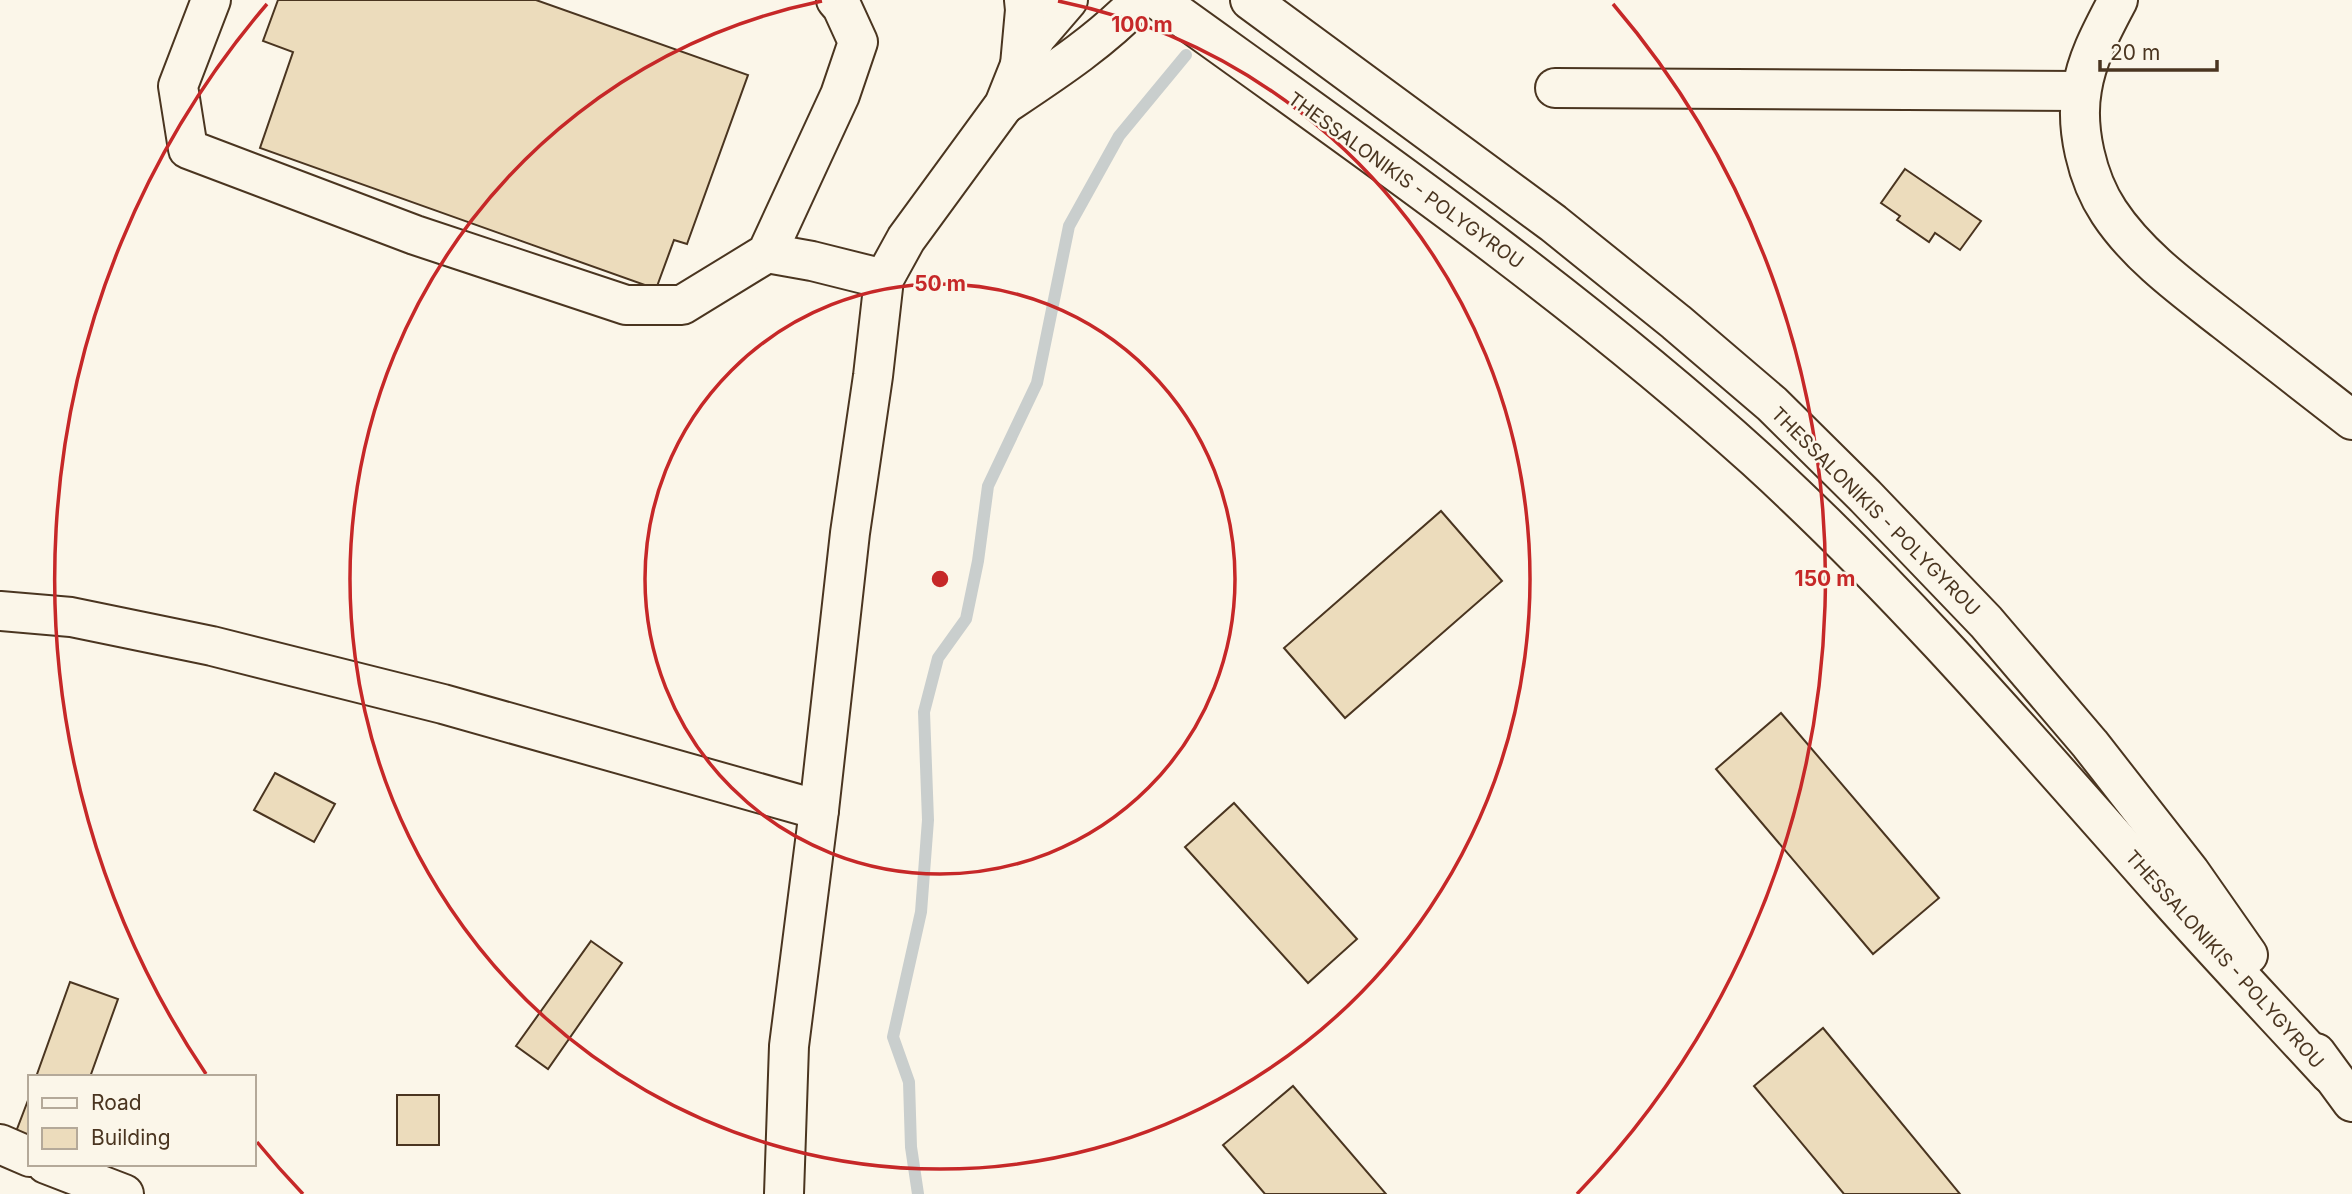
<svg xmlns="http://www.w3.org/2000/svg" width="2352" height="1194" viewBox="0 0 2352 1194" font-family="Inter,sans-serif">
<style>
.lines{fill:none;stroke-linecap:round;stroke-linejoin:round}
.stream{stroke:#c9cecd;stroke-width:12}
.building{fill:#ecdcbc;stroke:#4a3520;stroke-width:2}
.minor-casing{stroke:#4a3520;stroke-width:42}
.major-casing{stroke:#4a3520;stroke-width:42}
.minor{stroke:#fbf6e9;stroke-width:38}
.major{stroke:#fbf6e9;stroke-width:38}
.ring{fill:none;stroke:#c62828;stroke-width:3.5}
.labels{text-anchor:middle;stroke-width:5;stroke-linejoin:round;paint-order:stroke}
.street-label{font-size:19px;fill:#4a3520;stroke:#fbf6e9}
.centre{fill:#c62828;stroke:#fbf6e9;stroke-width:3.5}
.ring-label{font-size:21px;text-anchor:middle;font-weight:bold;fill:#c62828;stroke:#fbf6e9;stroke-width:5;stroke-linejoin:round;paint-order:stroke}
</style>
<rect width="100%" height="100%" fill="#fbf6e9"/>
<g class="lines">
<path class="stream" d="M 918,1194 L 911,1147 L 909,1082 L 893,1037 L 921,912 L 928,820 L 924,712 L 938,658 L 966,619 L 978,561 L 988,486 L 1037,383 L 1069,226 L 1119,136 L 1186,55"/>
</g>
<g class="building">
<path d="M 278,0 L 536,0 L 748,75 L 687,244 L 674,240 L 656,289 L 260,148 L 293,52 L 263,41 Z"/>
<path d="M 1905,169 L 1981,221 L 1960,250 L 1935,233 L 1929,242 L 1897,220 L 1900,216 L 1881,203 Z"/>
<path d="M 1441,511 L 1502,581 L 1345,718 L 1284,648 Z"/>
<path d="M 1781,713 L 1939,898 L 1873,954 L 1716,769 Z"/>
<path d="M 275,773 L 335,804 L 314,842 L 254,810 Z"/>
<path d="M 1234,803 L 1357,939 L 1308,983 L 1185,847 Z"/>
<path d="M 591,941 L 622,963 L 548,1069 L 516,1046 Z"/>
<path d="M 70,982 L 118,999 L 90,1077 L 36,1077 Z"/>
<path d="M 1823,1028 L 1960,1194 L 1844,1194 L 1754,1086 Z"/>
<path d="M 1293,1086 L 1386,1194 L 1265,1194 L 1223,1145 Z"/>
<path d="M 30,1095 L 30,1143 L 14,1137 Z"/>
<rect x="397" y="1095" width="42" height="50"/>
</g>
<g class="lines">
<defs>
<g id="minor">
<path d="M 211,0 L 178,86 L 188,149 L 415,235 L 626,305 L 682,305 L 767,253 L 840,95 L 858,42 L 842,7 L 836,0"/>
<path d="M 2118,0 C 2103,29 2087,57 2082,89 C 2075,128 2087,179 2109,212 C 2138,256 2184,289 2225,321 C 2267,354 2310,387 2352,420"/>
<path d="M 1555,88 L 2081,91"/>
<path d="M 1004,105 C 1052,73 1100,42 1140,0"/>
<path d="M 767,253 L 812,261 L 884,279"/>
<path d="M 0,611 L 71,617 L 212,646 L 443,704 L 819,810"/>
<path d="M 0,1144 L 30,1157"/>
<path d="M 46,1164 L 124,1194"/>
<path d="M 784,1194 L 789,1046 L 819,810 L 850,533 L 873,376 L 884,279 L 906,239 L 1004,105 L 1020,65 L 1037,36 L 1068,0"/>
</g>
<g id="major">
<path d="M 1158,0 C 1362,147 1569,290 1756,459 C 1902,592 2031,743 2162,891 C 2217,953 2274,1013 2330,1074"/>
<path d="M 1250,0 L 1553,223 L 1676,322 L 1772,404 L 1865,496 L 1986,622 L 2090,744 L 2190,872 L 2248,955"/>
<path d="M 1020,65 L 1025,10 L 1024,0"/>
<path d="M 2316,1053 L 2352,1102"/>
</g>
</defs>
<use href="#minor" class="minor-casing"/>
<use href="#major" class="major-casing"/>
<use href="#minor" class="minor"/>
<use href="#major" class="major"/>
</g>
<g class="ring">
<circle cx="940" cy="579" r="295"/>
<path d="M1058 1A590 590 0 1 1 822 1"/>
<path d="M303 1194A885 885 0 0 1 257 1142M206 1074A885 885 0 0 1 267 4M1613 4A885 885 0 0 1 1577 1194"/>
</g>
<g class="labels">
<g class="street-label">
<text transform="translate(1406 180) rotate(36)" y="7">THESSALONIKIS - POLYGYROU</text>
<text transform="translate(1876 511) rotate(45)" y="7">THESSALONIKIS - POLYGYROU</text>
<text transform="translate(2225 959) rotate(48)" y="7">THESSALONIKIS - POLYGYROU</text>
</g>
</g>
<circle cx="940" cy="579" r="10" class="centre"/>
<g class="ring-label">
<text x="1142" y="32">100 m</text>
<text x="940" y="291">50 m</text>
<text x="1825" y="586">150 m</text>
</g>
<rect x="28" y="1075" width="228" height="91" fill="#fbf6e9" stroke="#b4a999" stroke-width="2"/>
<rect x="42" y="1098" width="35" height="10" fill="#fbf6e9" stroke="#b4a999" stroke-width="2"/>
<text x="91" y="1110" font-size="21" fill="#4a3520">Road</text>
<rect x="42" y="1128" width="35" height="21" fill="#ecdcbc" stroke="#b4a999" stroke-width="2"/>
<text x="91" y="1145" font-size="21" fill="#4a3520">Building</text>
<path d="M2100 60v10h117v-10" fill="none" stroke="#4a3520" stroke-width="3.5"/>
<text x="2110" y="60" font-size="21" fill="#4a3520" stroke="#fbf6e9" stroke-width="5" paint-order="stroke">20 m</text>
</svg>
